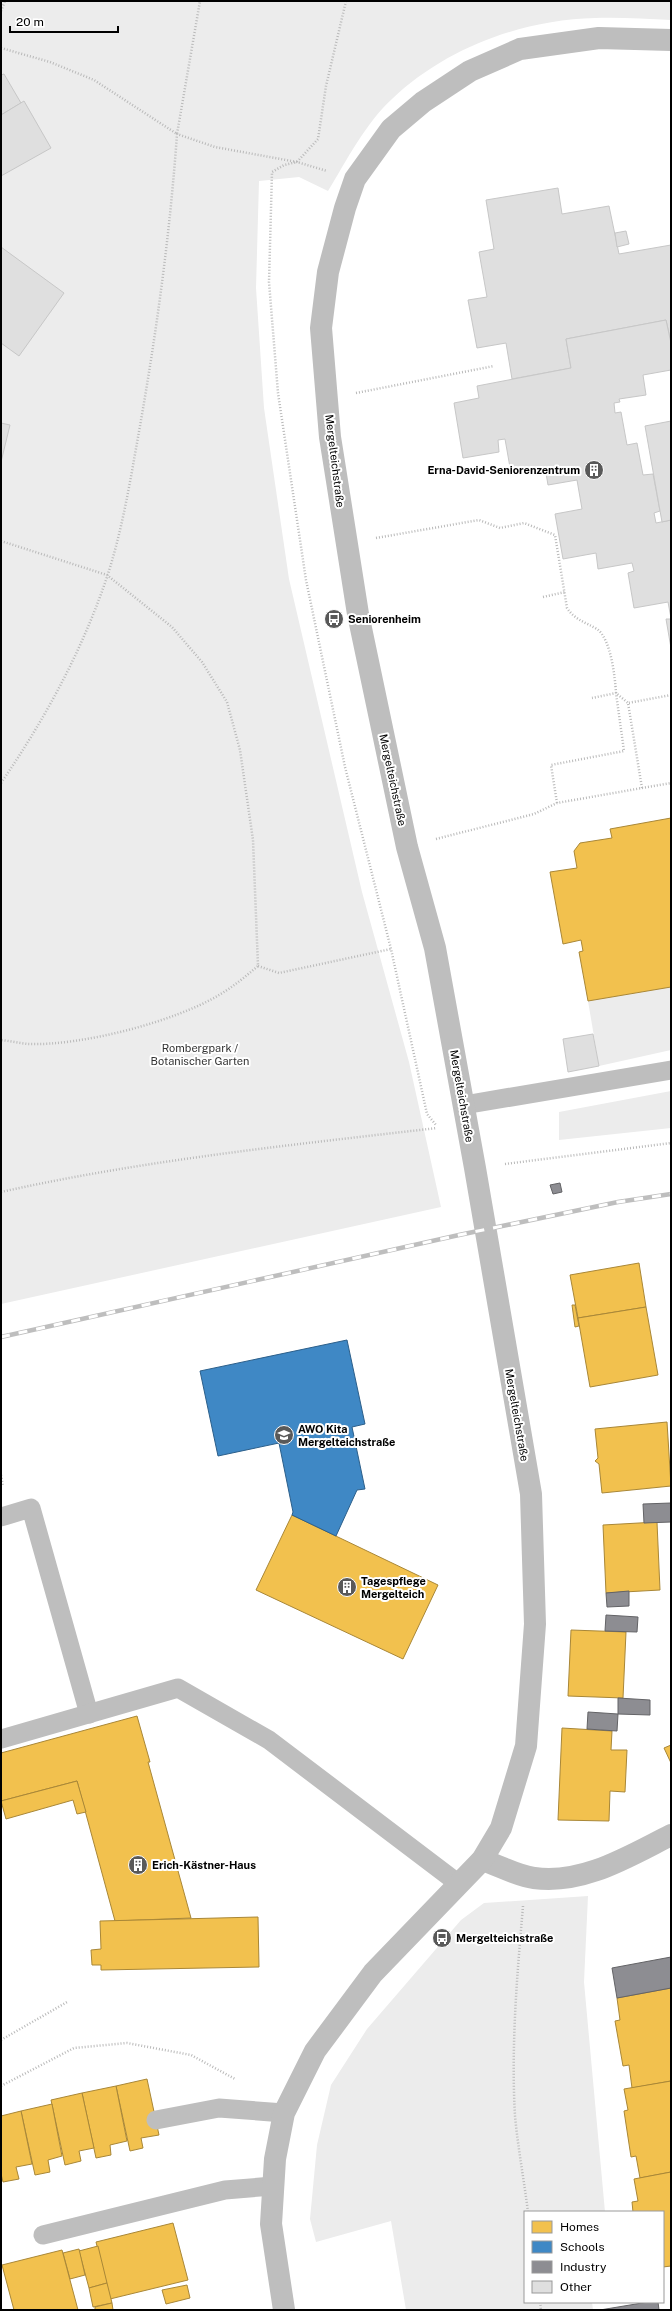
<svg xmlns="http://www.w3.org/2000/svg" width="672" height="2311" viewBox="0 0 672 2311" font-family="'Public Sans',sans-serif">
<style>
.green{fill:#ececec}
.homes{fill:#f2c14e;stroke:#a98737}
.schools{fill:#3f88c5;stroke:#2c5f8a}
.industry{fill:#8d8d92;stroke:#636366}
.building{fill:#dfdfdf;stroke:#c7c7c7}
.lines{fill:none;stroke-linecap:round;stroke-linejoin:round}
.path{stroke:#b9b9b9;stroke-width:2.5;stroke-dasharray:1 2;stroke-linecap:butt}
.lane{stroke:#bebebe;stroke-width:19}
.street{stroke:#bebebe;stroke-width:22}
.rail-casing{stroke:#bebebe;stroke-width:4.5}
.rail{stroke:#fff;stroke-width:3;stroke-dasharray:9;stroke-linecap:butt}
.labels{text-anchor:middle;stroke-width:4;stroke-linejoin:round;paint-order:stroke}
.street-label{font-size:11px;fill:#000;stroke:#fff}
.poi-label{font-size:11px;font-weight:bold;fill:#000;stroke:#fff;text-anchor:start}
.park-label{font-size:11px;fill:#333;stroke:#fff}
</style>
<rect width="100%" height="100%" fill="#fff"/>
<g class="green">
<path d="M 1,1 L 671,1 L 671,20 C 646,19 620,17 595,18 C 521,20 446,48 392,99 C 365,124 347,160 328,191 L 299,177 L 259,181 L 256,288 L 264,408 L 289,579 L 362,892 L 409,1062 L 441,1207 L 1,1304 Z"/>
<path d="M 671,987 L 671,1050 L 599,1066 L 588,1001 Z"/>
<path d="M 671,1091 L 671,1128 L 559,1140 L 559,1112 Z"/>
<path d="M 588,1896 L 584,1982 L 605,2212 L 525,2212 L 525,2302 L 592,2302 L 593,2310 L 406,2310 L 391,2221 L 316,2242 L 310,2219 L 317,2145 L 331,2085 L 367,2029 L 461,1920 L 484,1903 Z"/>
</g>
<g class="homes">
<path d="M 671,818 L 671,987 L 588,1001 L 579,952 L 583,951 L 581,940 L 563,944 L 550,872 L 577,868 L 574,851 L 580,843 L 612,838 L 610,829 Z"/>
<path d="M 639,1263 L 646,1307 L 578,1318 L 570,1275 Z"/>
<path d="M 572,1305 L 575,1305 L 579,1326 L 575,1327 Z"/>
<path d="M 646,1307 L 658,1375 L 590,1387 L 578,1318 Z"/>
<path d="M 667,1422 L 671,1486 L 602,1493 L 599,1464 L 595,1461 L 598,1458 L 595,1429 Z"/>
<path d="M 292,1515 L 438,1585 L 403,1659 L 256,1590 Z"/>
<path d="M 657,1522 L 660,1590 L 606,1593 L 603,1525 Z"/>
<path d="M 571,1630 L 626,1632 L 623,1698 L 568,1696 Z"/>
<path d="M 137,1716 L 150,1762 L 148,1762 L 191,1918 L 115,1921 L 77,1781 L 1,1801 L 1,1753 Z"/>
<path d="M 562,1728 L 612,1731 L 611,1750 L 627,1750 L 625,1792 L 610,1791 L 609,1821 L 558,1820 Z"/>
<path d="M 671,1745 L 671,1763 L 664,1748 Z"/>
<path d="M 77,1781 L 86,1812 L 77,1814 L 73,1800 L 6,1819 L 1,1801 Z"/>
<path d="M 258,1917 L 259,1967 L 101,1970 L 101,1965 L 92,1965 L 91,1950 L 101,1949 L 100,1921 Z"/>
<path d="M 671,1988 L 671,2081 L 632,2088 L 629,2065 L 623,2066 L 615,2021 L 620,2020 L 617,1998 Z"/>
<path d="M 147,2079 L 159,2135 L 141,2138 L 143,2148 L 130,2151 L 116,2086 Z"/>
<path d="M 671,2081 L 671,2172 L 640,2178 L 636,2156 L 631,2157 L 624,2111 L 628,2110 L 624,2089 Z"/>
<path d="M 116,2086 L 127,2141 L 110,2145 L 111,2155 L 96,2158 L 82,2093 Z"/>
<path d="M 82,2093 L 94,2148 L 79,2151 L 81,2161 L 65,2165 L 51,2100 Z"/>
<path d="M 52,2104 L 62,2156 L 48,2160 L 50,2172 L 35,2175 L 21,2111 Z"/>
<path d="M 21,2111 L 32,2164 L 16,2167 L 19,2179 L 3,2182 L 1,2174 L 1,2116 Z"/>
<path d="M 671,2172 L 671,2266 L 663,2267 L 663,2212 L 633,2212 L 632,2202 L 638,2201 L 634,2179 Z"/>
<path d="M 173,2223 L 188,2280 L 110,2299 L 96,2242 Z"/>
<path d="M 98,2246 L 107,2283 L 89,2288 L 79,2251 Z"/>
<path d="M 79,2249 L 85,2275 L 70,2279 L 63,2253 Z"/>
<path d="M 62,2250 L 78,2310 L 14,2310 L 2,2265 Z"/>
<path d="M 107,2283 L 112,2303 L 93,2307 L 89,2288 Z"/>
<path d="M 187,2285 L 190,2298 L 166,2304 L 162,2290 Z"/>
<path d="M 112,2303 L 113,2310 L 95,2310 L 95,2307 Z"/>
</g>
<path class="schools" d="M 347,1340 L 365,1424 L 352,1427 L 365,1489 L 357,1490 L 336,1536 L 292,1515 L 293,1512 L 279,1443 L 218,1456 L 200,1371 Z"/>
<g class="industry">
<path d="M 560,1183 L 562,1192 L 553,1194 L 550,1185 Z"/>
<path d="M 671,1503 L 671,1522 L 644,1523 L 643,1504 Z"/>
<path d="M 629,1591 L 629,1606 L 607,1607 L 606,1593 Z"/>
<path d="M 606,1615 L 638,1617 L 637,1632 L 605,1631 Z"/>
<path d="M 618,1698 L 650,1700 L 650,1715 L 618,1714 Z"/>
<path d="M 588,1712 L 618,1714 L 617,1731 L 587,1729 Z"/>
<path d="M 671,1957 L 671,1988 L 617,1998 L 612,1968 Z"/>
<path d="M 648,2302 L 658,2302 L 659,2310 L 600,2310 Z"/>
</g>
<g class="building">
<path d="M 4,74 L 21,103 L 1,115 L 1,75 Z"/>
<path d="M 24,101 L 51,148 L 1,176 L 1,115 Z"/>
<path d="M 558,188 L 562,214 L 609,206 L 619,254 L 671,245 L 671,343 L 666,320 L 566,339 L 571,368 L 512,379 L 506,343 L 477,348 L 468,300 L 487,297 L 479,252 L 494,249 L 486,200 Z"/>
<path d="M 626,231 L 629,244 L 617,247 L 615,233 Z"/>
<path d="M 1,247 L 64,293 L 19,356 L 1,343 Z"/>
<path d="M 666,320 L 671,343 L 671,370 L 643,375 L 646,395 L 619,399 L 620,402 L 614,403 L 615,413 L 621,412 L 627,445 L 637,443 L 643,475 L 653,474 L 660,511 L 654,513 L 656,523 L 671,520 L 671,618 L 668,602 L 634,608 L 628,573 L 634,571 L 632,563 L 598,569 L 596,553 L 563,559 L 555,514 L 582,509 L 577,480 L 548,485 L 545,467 L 511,473 L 505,439 L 498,440 L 499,452 L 463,458 L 454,403 L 479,398 L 477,386 L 571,368 L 566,339 Z"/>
<path d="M 671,421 L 671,520 L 662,522 L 645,426 Z"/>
<path d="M 1,423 L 10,425 L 1,462 Z"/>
<path d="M 666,619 L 671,619 L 671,648 Z"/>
<path d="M 593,1034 L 599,1066 L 568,1072 L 563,1039 Z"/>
</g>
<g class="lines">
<g class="path">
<path d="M 346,1 L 326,86 L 318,139 L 297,162 L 284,165 L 272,172 L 269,282 L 278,393 L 306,580 L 345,767 L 391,949 L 427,1114 L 436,1125"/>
<path d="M 1,11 L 5,1"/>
<path d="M 1,48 L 50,62 L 94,80 L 177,134 L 200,1"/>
<path d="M 356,393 L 494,366"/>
<path d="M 376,538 L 479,520 L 500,528 L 524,523 L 555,535 L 567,608 C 575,620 585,622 597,629 C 611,639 615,677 616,693 L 628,703"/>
<path d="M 1,541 L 107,575 L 172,627 L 202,662 L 227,702 L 240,750 L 253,840 L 258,966 C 246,976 233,987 219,995 C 174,1022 81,1046 28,1044 C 19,1043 10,1041 1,1040"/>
<path d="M 543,597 L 565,592"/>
<path d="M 1,783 C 45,719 82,651 107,577 C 123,528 131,476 140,426 C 157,329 170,233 177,134 L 215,147 L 297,162 L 327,171"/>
<path d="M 642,788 L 671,783"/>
<path d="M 557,803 L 551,765 L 624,751 L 616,693 L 592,698"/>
<path d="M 436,839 L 534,814 L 557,803 L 642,788 L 628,703 L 671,695"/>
<path d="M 258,966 L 279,973 L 391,949"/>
<path d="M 505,1164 L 671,1143"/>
<path d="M 1,1192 C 144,1160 291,1145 437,1128"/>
<path d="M 1,1475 L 3,1486"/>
<path d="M 523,1906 C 517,1976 511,2046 515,2116 C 518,2148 524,2180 528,2212"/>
<path d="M 1,2040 L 67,2002"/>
<path d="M 1,2086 L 74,2048 L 127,2043 L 191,2055 L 235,2079"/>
<path d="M 540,2302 L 541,2310"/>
</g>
<g class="lane">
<path d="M 464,1105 L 671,1070"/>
<path d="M 1,1517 L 31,1508 L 89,1714"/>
<path d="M 1,1739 L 178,1688 L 269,1740 L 459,1884"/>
<path d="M 156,2120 L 219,2108 L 284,2113"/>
<path d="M 43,2235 L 225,2190 L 273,2186"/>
</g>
<g class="street">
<path d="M 482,1860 C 498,1865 517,1876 534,1878 C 583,1885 629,1856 671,1835"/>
<path d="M 284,2310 L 271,2224 L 275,2159 L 284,2113 L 315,2051 L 373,1973 L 482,1860 L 501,1828 L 526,1746 L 535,1624 L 531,1494 L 475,1168 L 435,948 L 407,847 L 358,614 L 337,481 L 330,437 L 321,328 L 328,272 L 345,208 L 355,179 L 391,129 L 423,102 L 470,71 L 520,49 L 599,38 L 671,40"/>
</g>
<defs>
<path id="rail" d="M 1,1337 L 459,1235 L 618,1202 L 671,1194"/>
</defs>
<use href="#rail" class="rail-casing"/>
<use href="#rail" class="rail"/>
</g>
<defs>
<symbol id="building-disc" viewBox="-11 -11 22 22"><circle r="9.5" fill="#595959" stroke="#fff"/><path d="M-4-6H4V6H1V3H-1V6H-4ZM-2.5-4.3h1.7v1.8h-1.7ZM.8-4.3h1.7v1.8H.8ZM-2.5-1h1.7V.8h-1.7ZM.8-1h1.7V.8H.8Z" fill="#fff"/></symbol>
<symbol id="bus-disc" viewBox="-11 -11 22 22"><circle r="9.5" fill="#595959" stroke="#fff"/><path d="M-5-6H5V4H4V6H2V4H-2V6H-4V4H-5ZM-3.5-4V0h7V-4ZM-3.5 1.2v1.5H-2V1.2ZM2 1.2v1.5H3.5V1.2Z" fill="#fff"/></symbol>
<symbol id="school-disc" viewBox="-11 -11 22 22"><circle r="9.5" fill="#595959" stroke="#fff"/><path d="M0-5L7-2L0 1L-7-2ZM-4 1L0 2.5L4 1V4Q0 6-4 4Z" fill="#fff"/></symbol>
</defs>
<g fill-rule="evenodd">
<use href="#building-disc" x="583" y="459" width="22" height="22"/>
<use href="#bus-disc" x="323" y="608" width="22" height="22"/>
<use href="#school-disc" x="273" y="1424" width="22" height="22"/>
<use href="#building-disc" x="336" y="1576" width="22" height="22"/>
<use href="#building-disc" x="127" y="1854" width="22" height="22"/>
<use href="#bus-disc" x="431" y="1927" width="22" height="22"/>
</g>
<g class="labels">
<g class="street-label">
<text transform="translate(335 461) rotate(83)" y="4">Mergelteichstraße</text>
<text transform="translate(393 780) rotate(78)" y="4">Mergelteichstraße</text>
<text transform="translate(462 1096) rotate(80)" y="4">Mergelteichstraße</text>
<text transform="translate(517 1415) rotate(80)" y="4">Mergelteichstraße</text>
</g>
<g class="poi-label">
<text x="580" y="474" text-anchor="end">Erna-David-Seniorenzentrum</text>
<text x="348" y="623">Seniorenheim</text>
<text x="298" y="1433">AWO Kita<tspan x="298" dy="13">Mergelteichstraße</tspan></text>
<text x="361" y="1585">Tagespflege<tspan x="361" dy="13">Mergelteich</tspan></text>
<text x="152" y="1869">Erich-Kästner-Haus</text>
<text x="456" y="1942">Mergelteichstraße</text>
</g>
<g class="park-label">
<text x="200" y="1052">Rombergpark /<tspan x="200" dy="13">Botanischer Garten</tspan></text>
</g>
</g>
<rect width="672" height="2311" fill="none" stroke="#000000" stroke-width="4"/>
<rect x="524" y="2211" width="140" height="92" fill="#ffffff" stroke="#999999"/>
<rect x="532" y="2221" width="20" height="12" fill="#f2c14e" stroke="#999999"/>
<text x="560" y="2231" font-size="12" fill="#000000">Homes</text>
<rect x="532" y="2241" width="20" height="12" fill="#3f88c5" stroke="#999999"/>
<text x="560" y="2251" font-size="12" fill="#000000">Schools</text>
<rect x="532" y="2261" width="20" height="12" fill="#8d8d92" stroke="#999999"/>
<text x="560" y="2271" font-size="12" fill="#000000">Industry</text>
<rect x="532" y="2281" width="20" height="12" fill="#dfdfdf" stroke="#999999"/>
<text x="560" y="2291" font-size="12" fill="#000000">Other</text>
<path d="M10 26v6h108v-6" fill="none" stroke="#000000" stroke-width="2"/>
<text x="16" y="26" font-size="12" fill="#000000" stroke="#ffffff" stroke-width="3" paint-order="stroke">20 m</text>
</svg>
